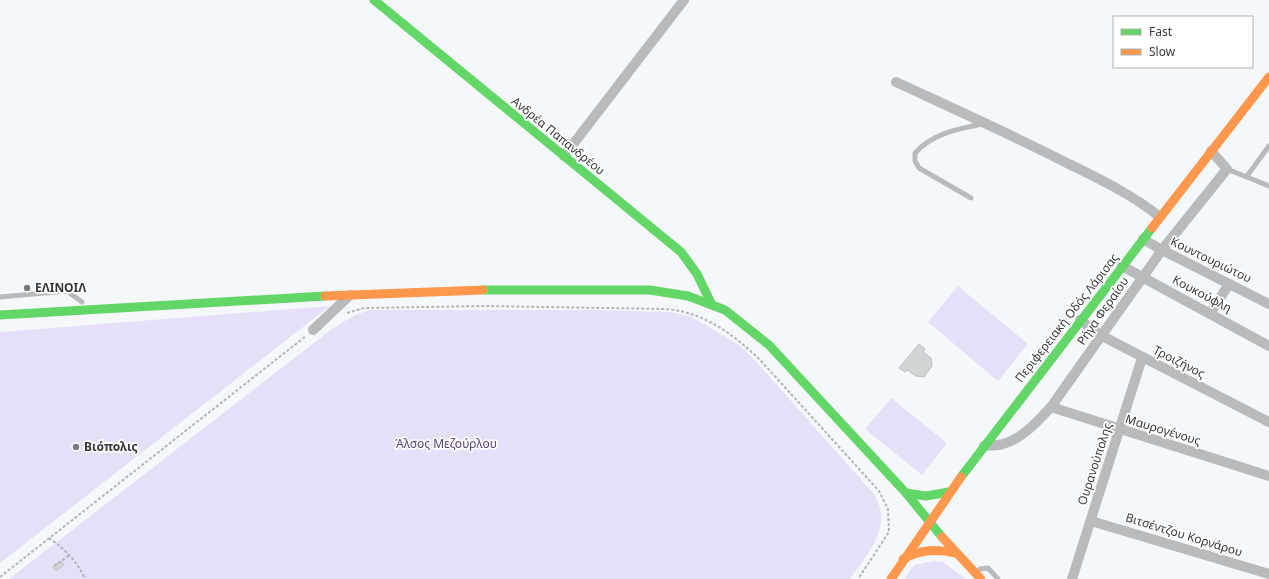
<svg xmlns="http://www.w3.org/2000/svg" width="1269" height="579" viewBox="0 0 1269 579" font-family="'Noto Sans',sans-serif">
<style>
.green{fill:#e6dff8}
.building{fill:#d1d5d6;stroke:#bdc0c2}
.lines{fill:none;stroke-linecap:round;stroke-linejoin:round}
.path{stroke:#b4b5b6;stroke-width:2;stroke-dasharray:3 2;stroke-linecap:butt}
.lane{stroke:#b9babc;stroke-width:5}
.street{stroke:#b9babc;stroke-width:10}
.fast{stroke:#63d668;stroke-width:9}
.slow{stroke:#ff974d;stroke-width:9}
.poi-dot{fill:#787c7f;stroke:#fff;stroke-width:1.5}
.labels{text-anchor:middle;stroke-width:3.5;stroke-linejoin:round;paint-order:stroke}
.street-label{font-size:12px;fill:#35393c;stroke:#fff}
.poi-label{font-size:12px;font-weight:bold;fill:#35393c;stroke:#fff;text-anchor:start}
.park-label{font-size:12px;fill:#573d7c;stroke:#fff}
</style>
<rect width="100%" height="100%" fill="#f5f8fb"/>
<g class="green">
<path d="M 958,286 L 1028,344 L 998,381 L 928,322 Z"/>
<path d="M 330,306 L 0,563 L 0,332 Z"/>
<path d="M 369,310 L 588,310 L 670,312 L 689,316 L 704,324 L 739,345 L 752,357 L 873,493 C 895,525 868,553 850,579 L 9,579 L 332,329 L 353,316 Z"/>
<path d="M 891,398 L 947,443 L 922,475 L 865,429 Z"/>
<path d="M 934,561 L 943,562 L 966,579 L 905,579 L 914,565 Z"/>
</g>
<g class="building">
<path d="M 919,344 L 925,349 L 923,352 L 931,358 L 932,366 L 924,377 L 916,376 L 907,370 L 905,372 L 899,368 Z"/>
<path d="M 61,561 L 64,565 L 56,571 L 53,567 Z"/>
</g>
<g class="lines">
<g class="path">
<path d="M 347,313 L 364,308 L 486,306 L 664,309 C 703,311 735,335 762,362 L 879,491 L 888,509 L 889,532 L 858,579"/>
<path d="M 49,538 C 65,549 77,561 85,579"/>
<path d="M 54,566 L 70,555"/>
<path d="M 0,577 L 306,336"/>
</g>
<g class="lane">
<path d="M 1227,169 L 1269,186"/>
<path d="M 1247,176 L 1269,146"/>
<path d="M 971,198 L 919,168 L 915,161 L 915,153 C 933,133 958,129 983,124"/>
<path d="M 0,297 L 67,291 L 82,302"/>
<path d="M 980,569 L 988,568 L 998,579"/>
</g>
<g class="street">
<path d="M 896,82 C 952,108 1008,133 1063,161 C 1097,178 1130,193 1160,217"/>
<path d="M 564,156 L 684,0"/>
<path d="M 1143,239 L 1162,250 L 1269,304"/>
<path d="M 1122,266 L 1269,346"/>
<path d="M 1210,314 L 1229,284"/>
<path d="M 1080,320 L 1102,336 L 1269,422"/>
<path d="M 313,330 L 350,295"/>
<path d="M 1051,407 L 1269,476"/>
<path d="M 984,446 C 990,445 997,446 1003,444 C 1022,439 1038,421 1051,407 L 1162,250 L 1227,169 L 1211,151"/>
<path d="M 1091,521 L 1269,574"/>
<path d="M 1072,579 L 1142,358"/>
</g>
<g class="fast">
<path d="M 374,0 L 681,252 L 697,274 L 711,303"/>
<path d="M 483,290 L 650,290 L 688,296 L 725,310 L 769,345 L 906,493 L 942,537"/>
<path d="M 0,315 L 325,296"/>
<path d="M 961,477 L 1152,228"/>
<path d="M 906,493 L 926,496 L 949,492"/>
</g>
<g class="slow">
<path d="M 1152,228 L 1269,77"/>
<path d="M 325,296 L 483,290"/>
<path d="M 942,537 L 981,579"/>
<path d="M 903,559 C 921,549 937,549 956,553"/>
<path d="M 891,579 L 961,477"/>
</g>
</g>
<g class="poi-dot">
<circle cx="27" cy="288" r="4"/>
<circle cx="76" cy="447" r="4"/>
</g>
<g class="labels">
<g class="street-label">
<text transform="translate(558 136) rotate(39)" y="4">Ανδρέα Παπανδρέου</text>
<text transform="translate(1211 260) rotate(26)" y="4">Κουντουριώτου</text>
<text transform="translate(1202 294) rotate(28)" y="4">Κουκούφλη</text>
<text transform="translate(1103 311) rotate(-55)" y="4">Ρήγα Φεραίου</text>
<text transform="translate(1067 318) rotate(-52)" y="4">Περιφερειακή Οδός Λάρισας</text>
<text transform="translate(1179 362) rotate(27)" y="4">Τρoιζήνος</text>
<text transform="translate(1163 430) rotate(17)" y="4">Μαυρογένους</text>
<text transform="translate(1095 464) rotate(-72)" y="4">Ουρανούπολης</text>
<text transform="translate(1184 535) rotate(17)" y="4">Βιτσέντζου Κορνάρου</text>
</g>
<g class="poi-label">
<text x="35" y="292">ΕΛΙΝΟΙΛ</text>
<text x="84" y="451">Βιόπολις</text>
</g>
<g class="park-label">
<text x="446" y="448">Άλσος Μεζούρλου</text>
</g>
</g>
<rect x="1113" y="16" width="140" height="52" fill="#ffffff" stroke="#aeb0b1"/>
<rect x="1121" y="29" width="20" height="6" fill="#63d668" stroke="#aeb0b1"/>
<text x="1149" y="36" font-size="12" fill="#35393c">Fast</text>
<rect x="1121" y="49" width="20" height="6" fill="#ff974d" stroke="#aeb0b1"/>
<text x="1149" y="56" font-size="12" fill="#35393c">Slow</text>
</svg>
